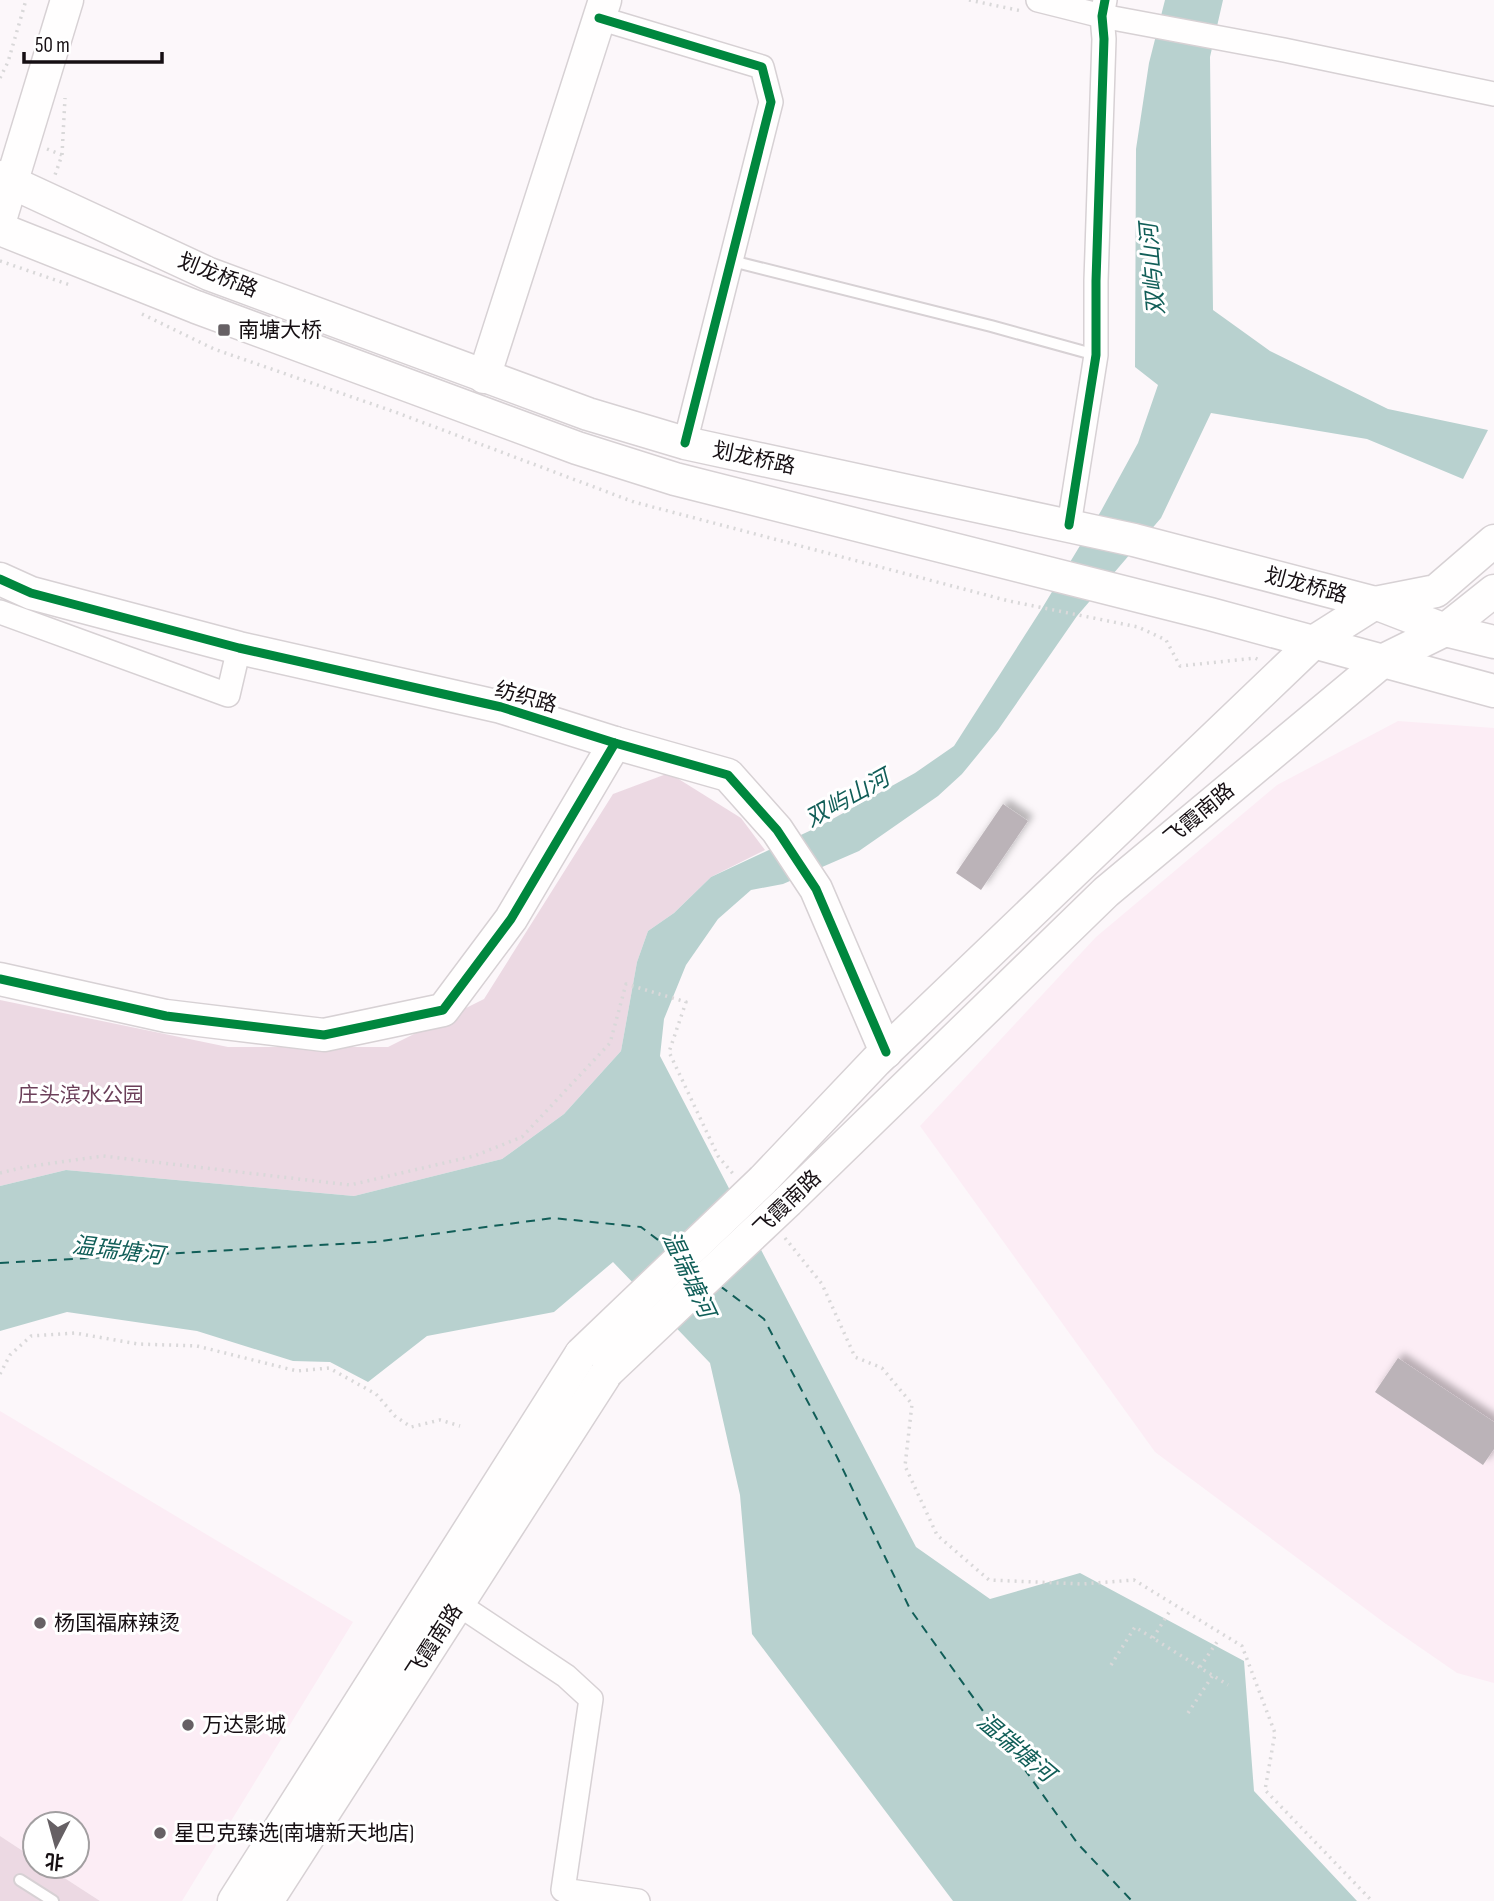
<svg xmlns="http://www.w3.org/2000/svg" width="1494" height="1901" viewBox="0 0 1494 1901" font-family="'Sofia Sans Condensed','Noto Sans SC',sans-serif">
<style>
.built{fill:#fcedf5}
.green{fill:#ecd9e3}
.water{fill:#b8d1cf}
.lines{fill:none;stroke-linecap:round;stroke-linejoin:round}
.ferry{stroke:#115e58;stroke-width:2;stroke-dasharray:9 7;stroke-linecap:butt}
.building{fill:#bbb3b8;filter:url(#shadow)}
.lane-casing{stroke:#d7d1d4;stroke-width:14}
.street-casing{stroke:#d7d1d4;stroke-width:26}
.secondary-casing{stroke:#d7d1d4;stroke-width:35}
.path{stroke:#d9d8d9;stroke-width:3.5;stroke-dasharray:2 5;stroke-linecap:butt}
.lane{stroke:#fffefe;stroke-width:10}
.street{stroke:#fffefe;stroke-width:23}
.secondary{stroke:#fffefe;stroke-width:32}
.secondary-bridge-casing{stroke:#d7d1d4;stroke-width:35;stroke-linecap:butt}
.secondary-bridge{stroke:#fffefe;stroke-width:32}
.cycleway-casing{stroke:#fff;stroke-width:13}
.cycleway{stroke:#00873e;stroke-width:9}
.poi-dot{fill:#666064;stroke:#fff;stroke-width:2.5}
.labels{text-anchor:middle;stroke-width:6;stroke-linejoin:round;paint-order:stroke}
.street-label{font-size:21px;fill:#160f13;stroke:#fff}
.poi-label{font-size:21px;fill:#160f13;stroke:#fff;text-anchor:start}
.park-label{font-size:21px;fill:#6c405a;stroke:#fff}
.water-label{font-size:23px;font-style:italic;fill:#115e58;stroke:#fff}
</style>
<defs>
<filter id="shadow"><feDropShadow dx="5.5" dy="-5.5" stdDeviation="3.5" flood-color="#0004"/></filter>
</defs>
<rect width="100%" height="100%" fill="#fcf7fa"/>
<g class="built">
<path d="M 1398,721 L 1494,728 L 1494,1683 L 1457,1673 L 1386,1624 L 1155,1452 L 920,1126 L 1096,937 L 1277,785 Z"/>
<path d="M 0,1411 L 353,1622 L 182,1901 L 100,1901 L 46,1866 L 77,1866 L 77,1824 L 35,1824 L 35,1859 L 0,1836 Z"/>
</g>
<g class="green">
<path d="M 669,773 L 741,818 L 765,850 L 711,877 L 674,913 L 648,931 L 637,962 L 621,1051 L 564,1114 L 502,1159 L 354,1196 L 66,1170 L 0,1186 L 0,1000 L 228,1047 L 388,1047 L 484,999 L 613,794 Z"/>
<path d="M 0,1836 L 35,1859 L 35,1866 L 46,1866 L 100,1901 L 0,1901 Z"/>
</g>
<path class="water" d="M 1165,0 L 1223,0 L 1210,57 L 1213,310 L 1270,351 L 1388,409 L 1488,430 L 1463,479 L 1367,439 L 1211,413 L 1161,518 L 1077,616 L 998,730 L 962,774 L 938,796 L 859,851 L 783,884 L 751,890 L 718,919 L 686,965 L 664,1019 L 660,1056 L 916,1547 L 990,1599 L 1080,1573 L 1244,1661 L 1254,1791 L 1357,1901 L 953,1901 L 752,1634 L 740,1495 L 710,1363 L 613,1262 L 554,1312 L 427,1336 L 368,1382 L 330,1362 L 293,1361 L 197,1331 L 67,1312 L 0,1331 L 0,1186 L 66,1170 L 354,1196 L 502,1159 L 564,1114 L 621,1051 L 637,962 L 648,931 L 674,913 L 711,877 L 820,826 L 915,773 L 954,746 L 1041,610 L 1101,511 L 1138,443 L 1158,385 L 1135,367 L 1136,149 L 1149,63 Z"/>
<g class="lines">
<g class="ferry">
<path d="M 0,1263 L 374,1242 L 553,1218 L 641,1227 L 670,1249"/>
<path d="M 720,1286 L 764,1319 L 837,1457 L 910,1609 L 1078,1844 L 1132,1901"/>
</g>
</g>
<g class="building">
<path d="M 1003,804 L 1028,821 L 981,890 L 956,873 Z"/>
<path d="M 1398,1358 L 1494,1422 L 1494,1449 L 1483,1465 L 1375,1392 Z"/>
</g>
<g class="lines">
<defs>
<g id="lane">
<path d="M 732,261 L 991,326 L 1096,355"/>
<path d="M 20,1880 L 53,1901"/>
</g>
<g id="street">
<path d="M 1038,0 L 1102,16 L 1284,50 L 1494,94"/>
<path d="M 599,18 L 762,67 L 771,102 L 685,443"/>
<path d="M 1069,525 L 1096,355 L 1096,281 L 1104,39 L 1102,16 L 1105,0"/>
<path d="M 0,612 L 228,695 L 239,648"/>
<path d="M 458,1604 L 566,1676 L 591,1699 L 563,1890 L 638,1901"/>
</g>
<g id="secondary">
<path d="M 0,177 L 209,274 L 588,414 L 685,443 L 1134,540 L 1375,603 L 1445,630 L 1494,642"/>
<path d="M 0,220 L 67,0"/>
<path d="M 0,229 L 196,307 L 577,448 L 675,479 L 1210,614 L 1494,691"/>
<path d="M 484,377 L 605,0"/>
<path d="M 0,579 L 31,593 L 239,648 L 501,707 L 615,743 L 728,775 L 777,830 L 816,889 L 886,1052"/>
<path d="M 0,979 L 166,1016 L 324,1035 L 443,1010 L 511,919 L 615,743"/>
<path d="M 763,1180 L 876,1061 L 1315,641 L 1375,603 L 1436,591 L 1494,541"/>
<path d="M 788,1201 L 1106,892 L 1384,660 L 1445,630 L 1494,591"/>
<path d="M 234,1901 L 581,1354"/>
<path d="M 267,1901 L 607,1372"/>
</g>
</defs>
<use href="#lane" class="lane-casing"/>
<use href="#street" class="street-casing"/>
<use href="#secondary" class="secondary-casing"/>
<g class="path">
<path d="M 969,0 L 1022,11"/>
<path d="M 0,78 L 8,62 L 26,0"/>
<path d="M 47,149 L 62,155 L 55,175"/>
<path d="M 62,155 L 65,98"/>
<path d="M 0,261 L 70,285"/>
<path d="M 142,314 L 214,349 L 395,412 L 634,502 L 1009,601 L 1138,627 L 1166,640 L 1180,666 L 1255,658 L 1261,661"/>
<path d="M 0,1173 L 25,1167 L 103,1156 L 350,1185 L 474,1156 L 522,1137 L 610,1043 L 626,984 L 686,1002 L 669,1052 L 718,1156 L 734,1175"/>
<path d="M 785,1238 L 822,1284 L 855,1357 L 882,1368 L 912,1404 L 905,1466 L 937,1535 L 989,1580 L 1082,1584 L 1134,1580 L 1242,1646 L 1275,1733 L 1265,1790 L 1372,1901"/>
<path d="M 0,1374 L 10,1355 L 31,1336 L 75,1333 L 138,1344 L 197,1346 L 297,1371 L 329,1368 L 376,1394 L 395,1416 L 411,1427 L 440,1420 L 460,1426"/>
<path d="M 1153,1638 L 1171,1609"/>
<path d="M 1111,1665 L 1135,1627 L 1228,1685"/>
<path d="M 1200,1667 L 1219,1639"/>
<path d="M 1188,1713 L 1213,1675"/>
</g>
<use href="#lane" class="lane"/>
<use href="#street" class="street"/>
<use href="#secondary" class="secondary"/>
<defs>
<g id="secondary-bridge">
<path d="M 581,1354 L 763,1180"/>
<path d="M 607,1372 L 788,1201"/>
</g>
</defs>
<use href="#secondary-bridge" class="secondary-bridge-casing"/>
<use href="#secondary-bridge" class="secondary-bridge"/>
<defs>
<g id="cycleway">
<path d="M 599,18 L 762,67 L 771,102 L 685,443"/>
<path d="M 1069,525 L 1096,355 L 1096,281 L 1104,39 L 1102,16 L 1105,0"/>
<path d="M 0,579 L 31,593 L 239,648 L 501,707 L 615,743 L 728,775 L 777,830 L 816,889 L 886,1052"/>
<path d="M 0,979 L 166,1016 L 324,1035 L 443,1010 L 511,919 L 615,743"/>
</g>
</defs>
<use href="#cycleway" class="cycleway-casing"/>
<use href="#cycleway" class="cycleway"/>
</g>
<g class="poi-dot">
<rect x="217" y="323" width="14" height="14" rx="3.5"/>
<circle cx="40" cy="1623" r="7"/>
<circle cx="188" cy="1725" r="7"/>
<circle cx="160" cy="1833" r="7"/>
</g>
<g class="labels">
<g class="street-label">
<text transform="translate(218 275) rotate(22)" y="7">划龙桥路</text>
<text transform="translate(754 458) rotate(12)" y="7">划龙桥路</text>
<text transform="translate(1306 585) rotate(15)" y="7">划龙桥路</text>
<text transform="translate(526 697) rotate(16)" y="7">纺织路</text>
<text transform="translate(1199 814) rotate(-40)" y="7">飞霞南路</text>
<text transform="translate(787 1203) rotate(-44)" y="7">飞霞南路</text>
<text transform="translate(434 1641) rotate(-57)" y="7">飞霞南路</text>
</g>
<g class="poi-label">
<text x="238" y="337">南塘大桥</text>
<text x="54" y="1630">杨国福麻辣烫</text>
<text x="202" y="1732">万达影城</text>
<text x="174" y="1840">星巴克臻选(南塘新天地店)</text>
</g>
<g class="park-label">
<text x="81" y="1102">庄头滨水公园</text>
</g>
<g class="water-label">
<text transform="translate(1152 269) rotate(-95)" y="8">双屿山河</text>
<text transform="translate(847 798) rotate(-29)" y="8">双屿山河</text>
<text transform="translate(118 1250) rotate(7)" y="8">温瑞塘河</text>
<text transform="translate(689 1274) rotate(65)" y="8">温瑞塘河</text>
<text transform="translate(1016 1747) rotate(40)" y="8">温瑞塘河</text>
</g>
</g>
<g transform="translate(56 1845) rotate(186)"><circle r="33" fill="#ffffff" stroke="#a29fa1" stroke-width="2"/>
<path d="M0-5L12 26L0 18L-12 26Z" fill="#666064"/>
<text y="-10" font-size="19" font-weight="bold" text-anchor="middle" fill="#160f13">北</text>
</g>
<path d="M24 52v10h138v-10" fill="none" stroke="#160f13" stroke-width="3.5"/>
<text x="35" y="52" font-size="21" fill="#160f13" stroke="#ffffff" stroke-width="5" paint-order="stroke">50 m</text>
</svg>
